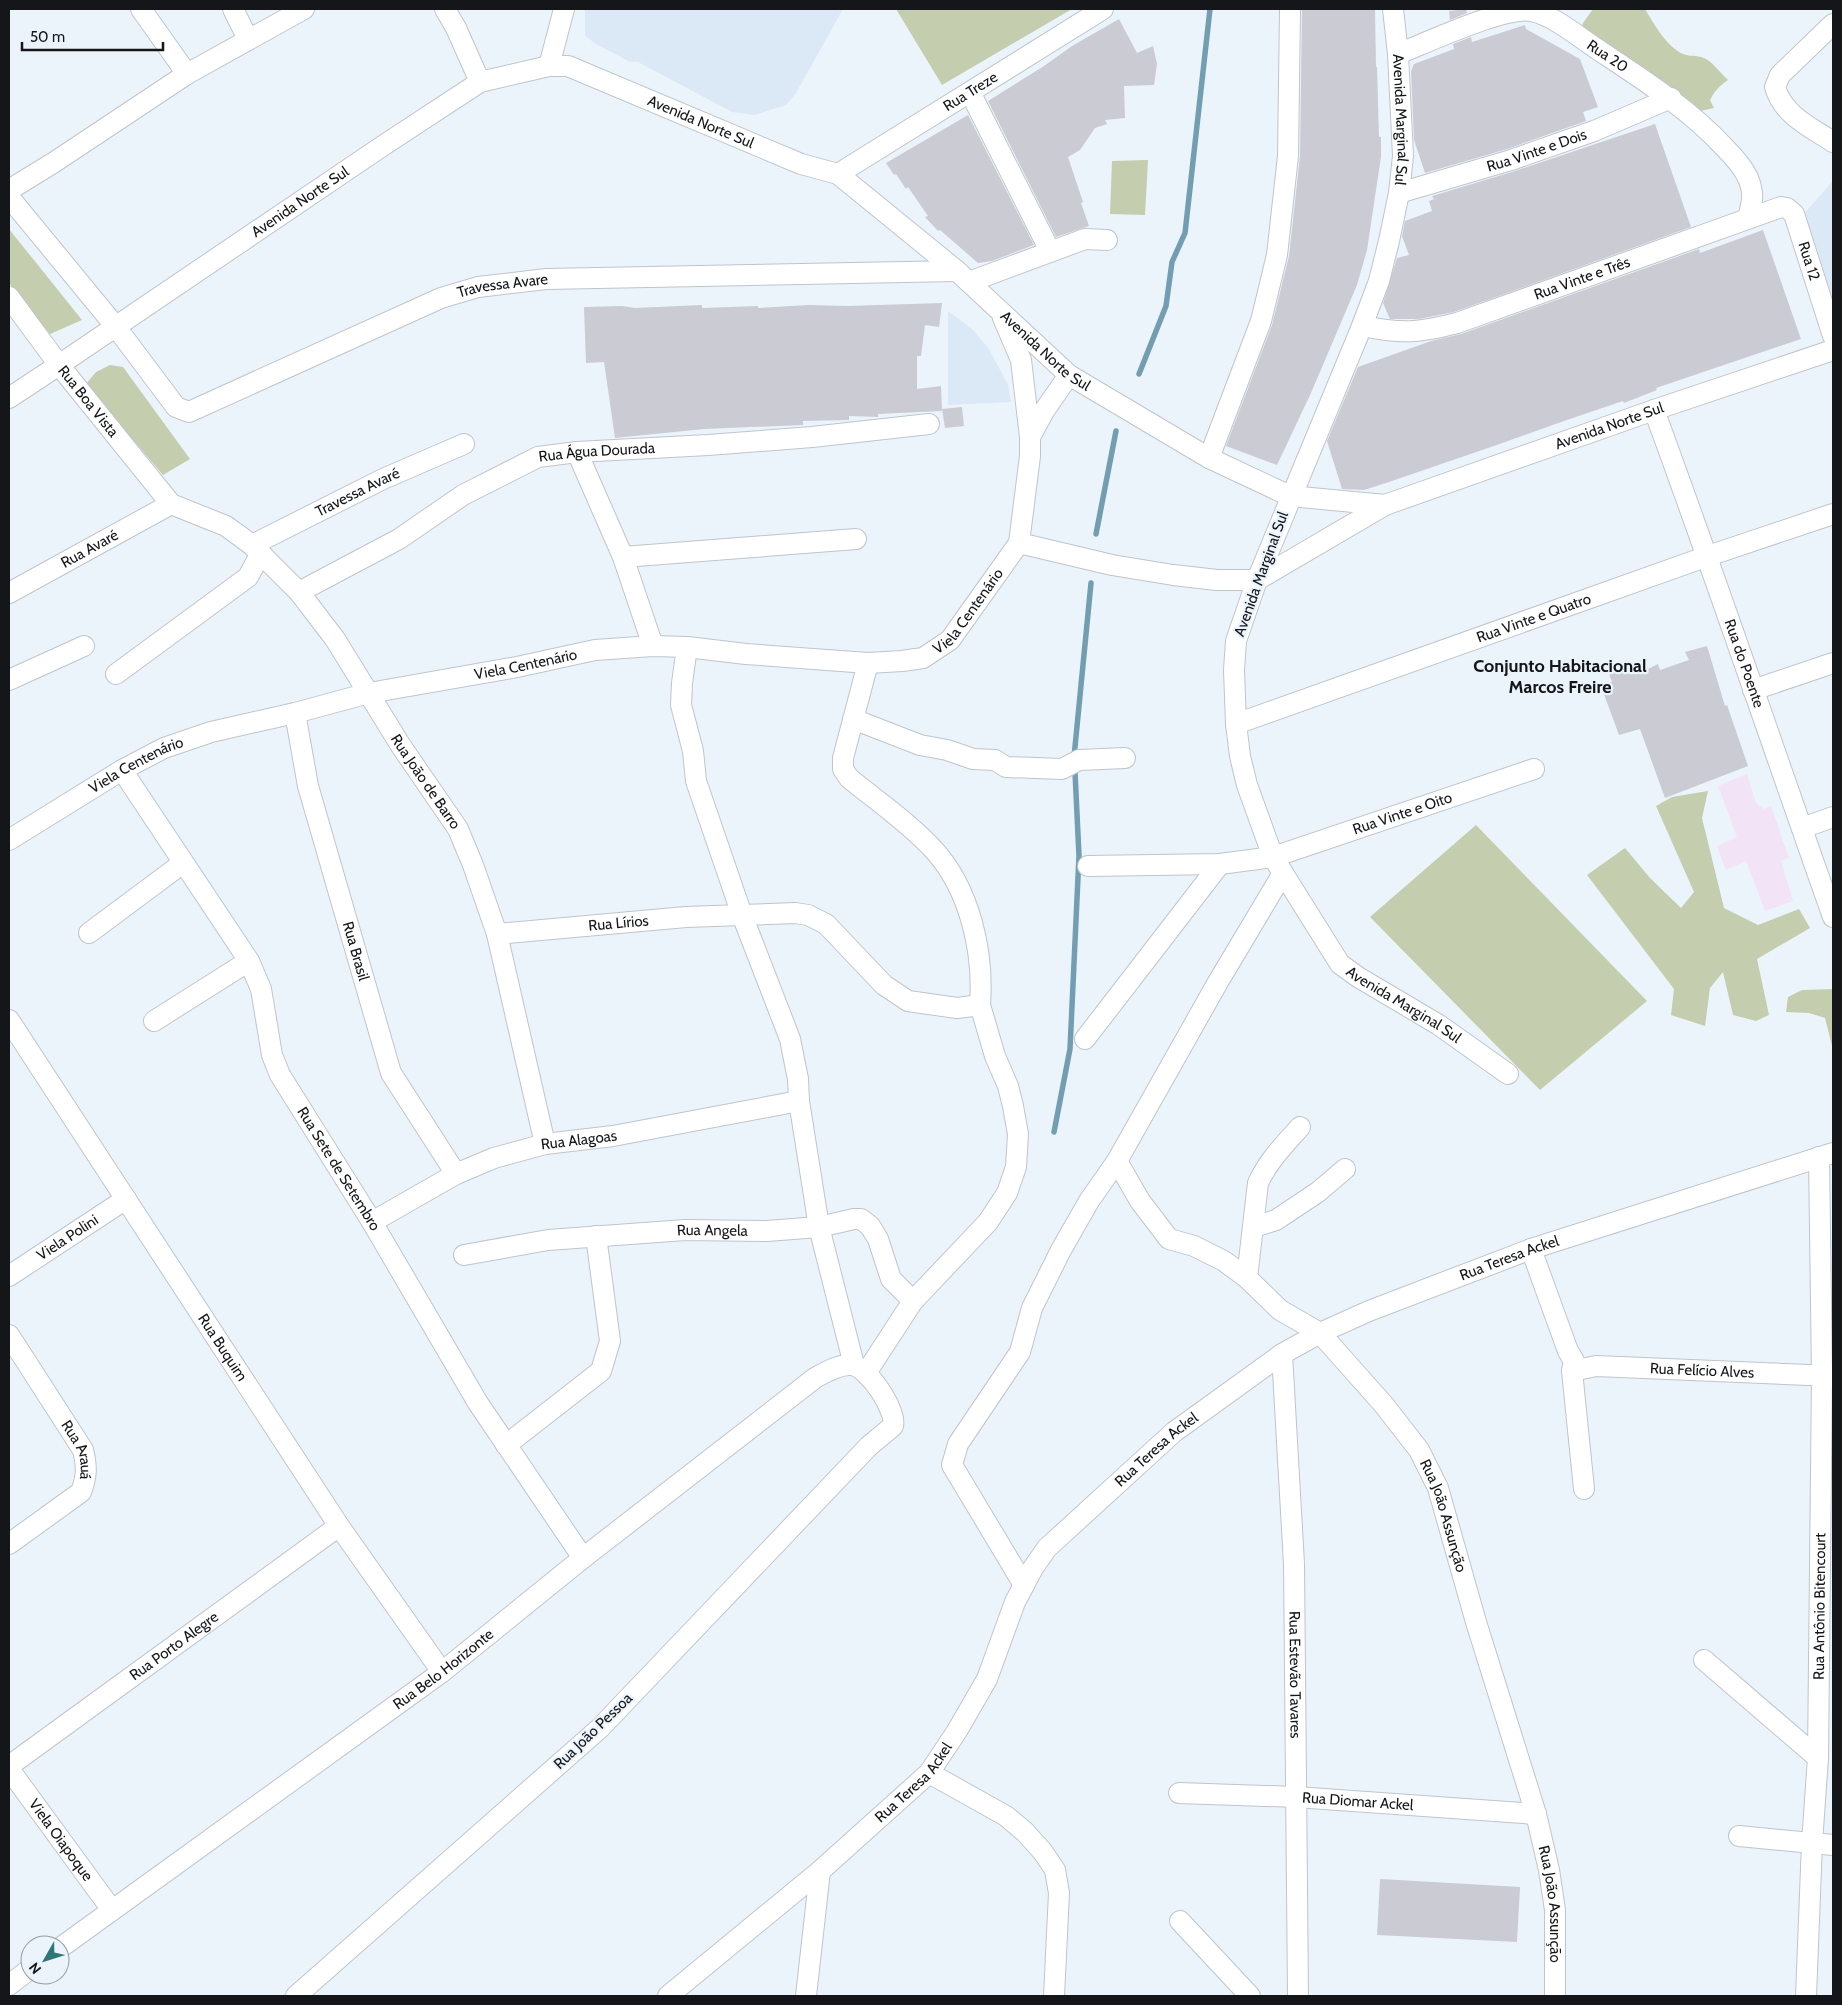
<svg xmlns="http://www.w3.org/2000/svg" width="1842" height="2005" viewBox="0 0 1842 2005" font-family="Cabin,sans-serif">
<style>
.built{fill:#dbe8f5}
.medical{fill:#f2e3f6}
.green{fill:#c4cdae}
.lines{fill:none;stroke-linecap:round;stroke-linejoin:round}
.stream{stroke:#739eb1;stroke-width:5.5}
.building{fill:#cbcbd4}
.minor-casing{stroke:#bec5cb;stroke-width:22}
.minor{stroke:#fff;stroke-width:20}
.labels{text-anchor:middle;stroke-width:4.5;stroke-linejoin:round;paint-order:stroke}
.street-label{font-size:15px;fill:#141619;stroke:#ecf4fb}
.quarter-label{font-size:18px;font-weight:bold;fill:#141619;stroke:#ecf4fb}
</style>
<rect width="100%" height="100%" fill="#ecf4fb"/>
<g class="built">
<path d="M 585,9 L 843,9 L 796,93 L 786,105 L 755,115 L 732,112 L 638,62 L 630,62 L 596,44 L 585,36 Z"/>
<path d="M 1833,181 L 1833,297 L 1801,217 Z"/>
<path d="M 948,311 L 972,329 L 989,349 L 1008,385 L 1011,402 L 948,405 Z"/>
</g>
<path class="medical" d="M 1747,774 L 1756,803 L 1764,809 L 1771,806 L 1789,858 L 1781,861 L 1793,901 L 1765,911 L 1746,861 L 1726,870 L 1717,846 L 1737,837 L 1718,786 Z"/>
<g class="green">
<path d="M 896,9 L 1072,9 L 942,85 Z"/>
<path d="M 1593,9 L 1645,9 C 1654,24 1664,42 1679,52 C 1687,57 1693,55 1701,57 C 1711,59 1720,73 1728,80 C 1719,86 1715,91 1710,100 L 1714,108 L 1700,111 L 1632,64 C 1617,46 1602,42 1581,33 L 1583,23 Z"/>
<path d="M 1148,160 L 1145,215 L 1110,214 L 1112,161 Z"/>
<path d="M 9,229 L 82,320 L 50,334 L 9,283 Z"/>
<path d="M 110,365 L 123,367 L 190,459 L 163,475 L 86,384 L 96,372 Z"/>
<path d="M 1708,791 L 1702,818 L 1724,908 L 1758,925 L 1799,909 L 1810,928 L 1757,959 L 1769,1015 L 1756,1021 L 1733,1015 L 1723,972 L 1710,988 L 1705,1026 L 1671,1015 L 1674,989 L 1587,875 L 1625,848 L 1650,878 L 1681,908 L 1694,892 L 1656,806 L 1672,797 Z"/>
<path d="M 1476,825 L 1647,1001 L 1540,1090 L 1370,917 Z"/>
<path d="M 1833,989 L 1833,1050 L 1825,1018 L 1809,1013 L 1786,1012 L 1788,997 L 1802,990 Z"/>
</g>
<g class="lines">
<g class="stream">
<path d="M 1139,374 L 1166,306 L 1172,262 L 1185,233 L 1210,9"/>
<path d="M 1096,534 L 1116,431"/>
<path d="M 1074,757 L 1091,583"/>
<path d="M 1054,1132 L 1070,1049 L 1079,856 L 1075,772"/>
</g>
</g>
<g class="building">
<path d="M 1302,9 L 1375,9 L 1376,67 L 1377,67 L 1379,137 L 1381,137 L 1381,157 L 1367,250 L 1357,285 L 1311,393 L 1277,465 L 1226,446 L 1272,325 L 1289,256 L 1300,156 Z"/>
<path d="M 1466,9 L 1467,13 L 1450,20 L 1449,11 Z"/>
<path d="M 1119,19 L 1137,53 L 1153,46 L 1157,64 L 1154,85 L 1124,86 L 1125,118 L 1105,120 L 1107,124 L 1095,128 L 1080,150 L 1068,157 L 1083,202 L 1081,203 L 1089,226 L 1056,237 L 988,101 L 1044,66 L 1072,46 Z"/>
<path d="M 1525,25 L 1526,29 L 1580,59 L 1598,107 L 1583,112 L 1586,121 L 1507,149 L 1425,173 L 1414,140 L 1411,71 L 1414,64 L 1454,49 L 1453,44 L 1471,37 L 1472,42 Z"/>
<path d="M 968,115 L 1034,245 L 992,261 L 978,263 L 940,230 L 938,231 L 925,217 L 928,216 L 908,187 L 906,189 L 896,174 L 894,175 L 886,163 Z"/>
<path d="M 1655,124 L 1691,227 L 1454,312 L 1419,319 L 1390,319 L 1383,303 L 1397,258 L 1409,255 L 1402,236 L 1405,221 L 1432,211 L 1429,201 L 1434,199 L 1432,196 L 1515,171 Z"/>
<path d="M 1763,230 L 1801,339 L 1656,388 L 1657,390 L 1624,403 L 1623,401 L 1564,421 L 1491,447 L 1386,483 L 1364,490 L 1342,489 L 1327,441 L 1358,367 L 1431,341 L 1461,334 L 1699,249 L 1700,253 Z"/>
<path d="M 942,303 L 939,327 L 925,325 L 921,356 L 917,356 L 917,389 L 941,386 L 942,411 L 878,414 L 878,417 L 849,416 L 849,420 L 803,421 L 803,425 L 704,429 L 615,438 L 604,362 L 586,363 L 584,307 L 622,306 L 635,308 L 702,305 L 702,308 L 758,306 L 758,308 L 808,305 L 848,306 Z"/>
<path d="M 962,407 L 964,426 L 945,428 L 942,409 Z"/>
<path d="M 1707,646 L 1725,706 L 1727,705 L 1748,766 L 1665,798 L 1640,729 L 1619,735 L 1601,686 L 1612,682 L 1608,671 L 1645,659 L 1648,669 L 1658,664 L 1660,670 L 1689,660 L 1685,652 Z"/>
<path d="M 1380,1879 L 1520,1887 L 1517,1942 L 1377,1935 Z"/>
</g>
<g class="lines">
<defs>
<g id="minor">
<path d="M 141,9 L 187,74"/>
<path d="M 233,9 L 248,39"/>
<path d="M 445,9 L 456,28 L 480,82"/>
<path id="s1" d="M 1393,9 L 1398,54 L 1403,156 L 1399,193 L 1389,241 L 1379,281 L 1362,326 L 1257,580 L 1236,641 L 1234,670 L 1236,724 L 1240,756 L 1247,785 L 1273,857 L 1340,964 L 1358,977 L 1439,1025 L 1508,1074"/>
<path d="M 1833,24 L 1780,75 L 1775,87 C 1783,115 1810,127 1833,142"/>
<path id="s2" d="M 1398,54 C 1426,43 1505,6 1531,11 C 1555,16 1577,36 1597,49 C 1642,79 1688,108 1725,148 C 1734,157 1743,167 1748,178 C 1755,195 1752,202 1748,218"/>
<path d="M 549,66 L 564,9"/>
<path d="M 970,92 L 1050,251"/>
<path id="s3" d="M 838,174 L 1103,9"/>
<path d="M 9,190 L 53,163 L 187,74 L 304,9"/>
<path id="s4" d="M 1399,193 L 1511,160 L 1594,131 L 1671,98"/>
<path id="s5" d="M 9,197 L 116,327 L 176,407 L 189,412 L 441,298 L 478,287 L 546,279 L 957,271"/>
<path d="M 969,282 L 1085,239 L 1107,240"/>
<path id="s6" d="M 9,297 L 59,365 L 171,504 L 226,526 L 252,545 L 299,592 L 335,639 L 401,746 L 458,829 L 473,865 L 497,934 L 545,1144"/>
<path id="s7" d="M 1362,326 C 1402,334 1418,333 1457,323 L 1781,207 L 1787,208 L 1794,214 L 1833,336"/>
<path id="s8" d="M 9,398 L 59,365 L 381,147 L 480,82 L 549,66 L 568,66 L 801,164 L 838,174 L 957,271 L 1069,375 L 1209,458 L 1290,496 L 1385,505 L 1654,410 L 1833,350"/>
<path id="s9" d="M 1654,410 C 1716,578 1773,748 1833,917"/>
<path d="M 1030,437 L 1044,411 L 1069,375"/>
<path d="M 577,452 L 623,557 L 653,646"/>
<path d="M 1209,458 L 1261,321 L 1277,255 L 1288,156 L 1290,9"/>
<path d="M 1019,543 L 1112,565 L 1173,575 L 1217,580 L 1257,580 L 1385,505"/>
<path id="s10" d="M 252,545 L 383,479 L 464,444"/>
<path d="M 623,557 L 856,539"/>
<path id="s11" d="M 299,592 L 399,539 L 463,495 L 538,457 L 577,452 L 708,445 L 812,437 L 929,424"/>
<path id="s12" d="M 9,593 L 171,504"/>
<path d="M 687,647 L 682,683 L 681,705 L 693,751 L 696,781 L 742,915 L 790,1039 L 798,1079 L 799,1101 L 819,1227 L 854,1365"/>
<path d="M 868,663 L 843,758 L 843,769 L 849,778 C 877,801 908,822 933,849 C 970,889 984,952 980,1005"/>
<path d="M 116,674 L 248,577 L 261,553"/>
<path d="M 9,680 L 84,646"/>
<path d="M 1753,690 L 1833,663"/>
<path id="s13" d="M 295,713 L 308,786 L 391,1073 L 456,1174"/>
<path d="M 853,719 L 920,745 L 947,750 L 973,759 L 995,760 L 1006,767 L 1062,769 L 1079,760 L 1125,758"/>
<path id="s14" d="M 1236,724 L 1708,556 L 1833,514"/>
<path id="s15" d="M 122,770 L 249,961 L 261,989 L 272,1055 L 280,1075 L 372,1222 L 478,1403 L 583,1558"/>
<path d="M 1802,828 L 1833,817"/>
<path id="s16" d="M 9,840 L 122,770 L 164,748 L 211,732 L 295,713 L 369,693 L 517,667 L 595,650 L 653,646 L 687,647 L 746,654 L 868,663 L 902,661 L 923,658 L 950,640 L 1019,543 L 1030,456 L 1030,437 L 1021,360 L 1003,318"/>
<path id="s17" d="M 1088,866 L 1220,864 L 1273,857 L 1534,769"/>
<path d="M 89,933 L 183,863"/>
<path id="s18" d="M 497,934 L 686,917 L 795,913 L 808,915 L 826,924 L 884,985 L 908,1001 L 957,1008 L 980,1005 L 995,1056 L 1008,1086 L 1013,1106 L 1018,1134 L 1016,1167 L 1007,1193 L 988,1222 L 913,1301 L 866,1373"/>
<path id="s19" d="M 9,1020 L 339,1526 L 442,1672"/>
<path d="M 154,1021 L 249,961"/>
<path d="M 1085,1039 L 1220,864"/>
<path id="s20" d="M 1117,1161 L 1140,1201 L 1169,1239 L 1194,1246 L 1224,1261 L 1247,1278 L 1280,1310 L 1320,1333 L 1384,1405 L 1419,1450 L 1438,1488 L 1476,1622 L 1536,1814 L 1549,1870 L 1555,1910 L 1555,1996"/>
<path id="s21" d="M 372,1222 L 456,1174 L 494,1158 L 545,1144 L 613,1136 L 799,1101"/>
<path d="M 1254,1227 L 1276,1220 L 1318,1192 L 1345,1169"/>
<path id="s22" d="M 1531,1249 L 1568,1351 L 1574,1361 L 1572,1371 L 1596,1366 L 1833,1376"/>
<path id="s23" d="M 464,1255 L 548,1240 L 685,1230 L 767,1231 L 819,1227 L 854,1219 L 861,1219 L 870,1226 L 878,1239 L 891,1279 L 913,1301"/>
<path id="s24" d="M 9,1276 L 126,1199"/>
<path d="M 1247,1278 L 1258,1183 C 1268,1161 1284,1145 1300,1127"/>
<path id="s25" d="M 9,1335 L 83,1450 C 87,1466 87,1477 81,1492 L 9,1544"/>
<path id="s26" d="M 1282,1354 L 1294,1564 L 1298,1996"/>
<path d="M 1572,1371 L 1584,1489"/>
<path d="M 506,1445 L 601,1371 L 610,1341 L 596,1236"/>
<path d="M 1024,1585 L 952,1465 L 958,1444 L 1020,1352 L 1032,1308 L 1061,1250 L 1089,1201 L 1117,1161 L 1218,982 L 1283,873"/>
<path d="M 1704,1660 L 1818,1758"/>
<path id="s27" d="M 9,1766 L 339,1526"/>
<path id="s28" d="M 9,1769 L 112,1910"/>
<path d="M 929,1773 L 1006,1816 L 1025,1832 L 1043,1852 L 1055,1870 L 1059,1893 L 1054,1996"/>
<path id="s29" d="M 1179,1793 L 1296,1797 L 1536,1814"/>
<path d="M 1739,1836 L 1833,1845"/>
<path d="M 1180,1921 L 1250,1996"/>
<path id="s30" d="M 60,1948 L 442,1672 L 583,1558 L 815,1378 C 826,1372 839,1364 851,1365 C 868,1366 897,1411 893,1426 L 869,1446 L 600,1728 L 296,1996"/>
<path d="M 9,1985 L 30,1969"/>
<path id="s31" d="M 668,1996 L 820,1871 L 929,1773 L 957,1731 L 987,1679 L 1015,1602 L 1033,1568 L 1047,1548 L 1174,1432 L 1282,1354 L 1320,1333 L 1369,1311 L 1531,1249 L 1833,1153"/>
<path d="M 806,1996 L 820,1871"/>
<path id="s32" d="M 1806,1996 L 1812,1843 L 1818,1758 L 1822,1375 L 1819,1157"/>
</g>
</defs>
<use href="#minor" class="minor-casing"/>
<use href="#minor" class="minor"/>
</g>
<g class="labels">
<g class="street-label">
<text dy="5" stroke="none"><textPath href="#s2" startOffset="230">Rua 20</textPath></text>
<text dy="5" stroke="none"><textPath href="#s3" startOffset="156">Rua Treze</textPath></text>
<text dy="5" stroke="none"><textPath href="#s1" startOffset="111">Avenida Marginal Sul</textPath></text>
<text dy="5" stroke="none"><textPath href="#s8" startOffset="801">Avenida Norte Sul</textPath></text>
<text dy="5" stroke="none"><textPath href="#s4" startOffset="144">Rua Vinte e Dois</textPath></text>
<text dy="5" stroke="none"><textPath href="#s8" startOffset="351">Avenida Norte Sul</textPath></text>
<text dy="5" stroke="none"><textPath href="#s7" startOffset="505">Rua 12</textPath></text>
<text dy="5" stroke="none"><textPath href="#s7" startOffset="229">Rua Vinte e Três</textPath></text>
<text dy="5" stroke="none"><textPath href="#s5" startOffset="622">Travessa Avare</textPath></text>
<text dy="5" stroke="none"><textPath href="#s8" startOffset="1221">Avenida Norte Sul</textPath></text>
<text dy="5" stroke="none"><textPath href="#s6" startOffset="131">Rua Boa Vista</textPath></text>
<text dy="5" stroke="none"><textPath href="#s8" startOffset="1840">Avenida Norte Sul</textPath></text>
<text dy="5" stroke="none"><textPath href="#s11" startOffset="334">Rua Água Dourada</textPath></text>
<text dy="5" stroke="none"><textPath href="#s10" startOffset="118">Travessa Avaré</textPath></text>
<text dy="5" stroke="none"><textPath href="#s12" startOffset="92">Rua Avaré</textPath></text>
<text transform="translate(1261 574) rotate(-70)" y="5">Avenida Marginal Sul</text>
<text dy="5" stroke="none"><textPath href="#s16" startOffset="1018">Viela Centenário</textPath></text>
<text dy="5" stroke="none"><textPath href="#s14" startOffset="316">Rua Vinte e Quatro</textPath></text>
<text dy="5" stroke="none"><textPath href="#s9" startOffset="269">Rua do Poente</textPath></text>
<text dy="5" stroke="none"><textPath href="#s16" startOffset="552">Viela Centenário</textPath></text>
<text dy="5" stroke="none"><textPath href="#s16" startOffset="148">Viela Centenário</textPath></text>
<text dy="5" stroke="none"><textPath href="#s6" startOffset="649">Rua João de Barro</textPath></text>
<text dy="5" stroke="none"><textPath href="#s17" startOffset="322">Rua Vinte e Oito</textPath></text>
<text dy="5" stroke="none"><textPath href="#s18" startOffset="122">Rua Lírios</textPath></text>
<text dy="5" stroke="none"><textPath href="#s13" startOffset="246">Rua Brasil</textPath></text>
<text dy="5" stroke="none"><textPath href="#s1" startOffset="1086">Avenida Marginal Sul</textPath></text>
<text dy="5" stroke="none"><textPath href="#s21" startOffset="225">Rua Alagoas</textPath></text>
<text dy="5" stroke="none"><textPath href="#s15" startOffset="459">Rua Sete de Setembro</textPath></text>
<text dy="5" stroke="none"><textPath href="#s23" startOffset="250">Rua Angela</textPath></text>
<text dy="5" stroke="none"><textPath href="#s24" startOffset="70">Viela Polini</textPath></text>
<text dy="5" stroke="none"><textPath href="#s31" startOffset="1151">Rua Teresa Ackel</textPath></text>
<text dy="5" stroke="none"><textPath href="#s19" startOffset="391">Rua Buquim</textPath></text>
<text dy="5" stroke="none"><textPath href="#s22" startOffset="261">Rua Felício Alves</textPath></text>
<text dy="5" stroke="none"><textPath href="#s31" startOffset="746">Rua Teresa Ackel</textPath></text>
<text dy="5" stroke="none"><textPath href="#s25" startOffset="135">Rua Arauá</textPath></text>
<text dy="5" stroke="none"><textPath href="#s20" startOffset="498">Rua João Assunção</textPath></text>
<text dy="5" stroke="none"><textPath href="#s32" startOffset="390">Rua Antônio Bitencourt</textPath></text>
<text dy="5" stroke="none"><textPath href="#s27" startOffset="204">Rua Porto Alegre</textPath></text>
<text dy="5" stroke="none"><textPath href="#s30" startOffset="474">Rua Belo Horizonte</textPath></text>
<text dy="5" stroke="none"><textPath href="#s26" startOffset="321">Rua Estevão Tavares</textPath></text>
<text transform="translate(593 1731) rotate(-44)" y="5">Rua João Pessoa</text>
<text dy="5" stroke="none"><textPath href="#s31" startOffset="326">Rua Teresa Ackel</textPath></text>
<text dy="5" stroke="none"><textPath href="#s29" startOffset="179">Rua Diomar Ackel</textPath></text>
<text dy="5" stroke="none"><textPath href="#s28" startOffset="88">Viela Oiapoque</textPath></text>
<text dy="5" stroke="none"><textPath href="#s20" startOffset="902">Rua João Assunção</textPath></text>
</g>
<g class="quarter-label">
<text x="1560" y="672">Conjunto Habitacional<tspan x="1560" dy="21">Marcos Freire</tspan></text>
</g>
</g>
<rect width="1842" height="2005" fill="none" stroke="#141619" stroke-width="20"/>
<g transform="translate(45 1960) rotate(231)"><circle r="24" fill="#ecf4fb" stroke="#969ba1"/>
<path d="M0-4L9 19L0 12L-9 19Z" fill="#2d7778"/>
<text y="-8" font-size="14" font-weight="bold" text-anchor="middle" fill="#141619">N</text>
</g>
<path d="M22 42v8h141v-8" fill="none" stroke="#141619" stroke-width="2.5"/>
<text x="30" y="42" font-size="15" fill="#141619" stroke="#ecf4fb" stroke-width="4" paint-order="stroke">50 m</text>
</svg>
